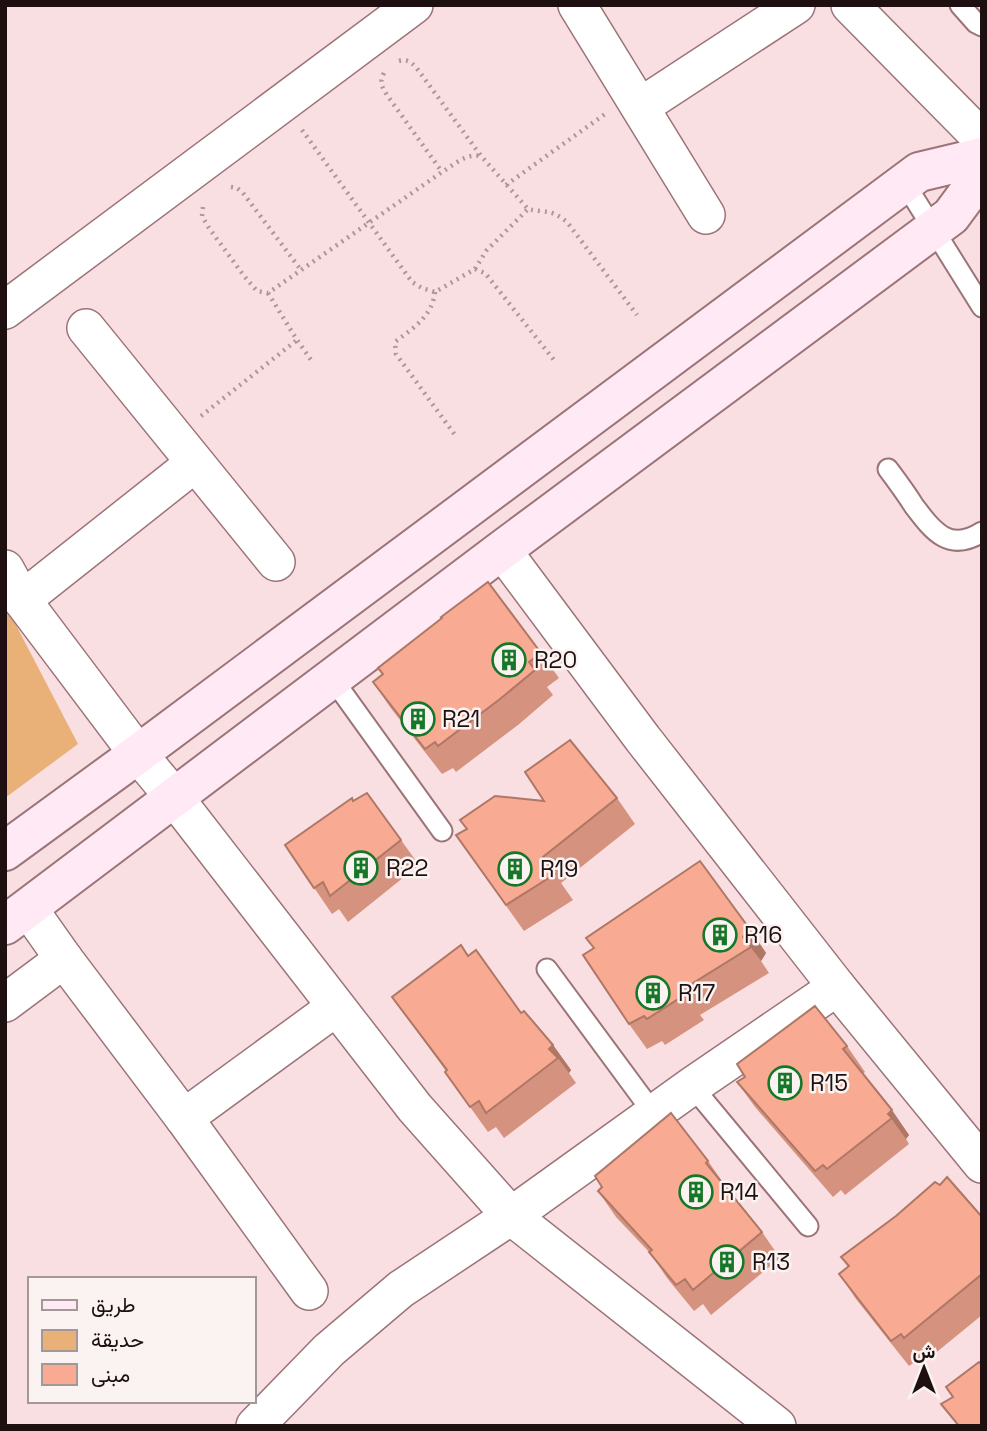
<svg xmlns="http://www.w3.org/2000/svg" width="987" height="1431" viewBox="0 0 987 1431" font-family="'Space Grotesk',Vazirmatn,sans-serif">
<style>
.green{fill:#e9b078}
.lines{fill:none;stroke-linecap:round;stroke-linejoin:round}
.lane-casing{stroke:#9b7478;stroke-width:23}
.street-casing{stroke:#9b7478;stroke-width:40}
.secondary-casing{stroke:#9b7478;stroke-width:42}
.path{stroke:#ad9799;stroke-width:4.5;stroke-dasharray:2 5;stroke-linecap:butt}
.lane{stroke:#fff;stroke-width:19}
.street{stroke:#fff;stroke-width:37}
.secondary{stroke:#ffe9f5;stroke-width:38}
.wall{fill:#d5927e}
.shaded-wall{fill:#ae7766}
.building{fill:#f8aa92;stroke:#ae7766;stroke-width:2}
.labels{text-anchor:middle;stroke-width:5;stroke-linejoin:round;paint-order:stroke}
.poi-label{font-size:23px;fill:#1e1011;stroke:#fbf2f2;text-anchor:start}
</style>
<rect width="100%" height="100%" fill="#fadfe2"/>
<path class="green" d="M 5,604 L 78,744 L 5,798 Z"/>
<g class="lines">
<defs>
<g id="lane">
<path d="M 960,5 L 976,23 L 982,26"/>
<path d="M 904,182 L 982,307"/>
<path d="M 888,469 C 897,481 906,493 914,506 C 933,531 949,553 982,532"/>
<path d="M 332,678 L 442,831"/>
<path d="M 547,969 L 654,1114"/>
<path d="M 692,1086 L 808,1226"/>
</g>
<g id="street">
<path d="M 577,5 L 706,215"/>
<path d="M 850,5 L 982,139"/>
<path d="M 640,107 L 796,5"/>
<path d="M 5,310 L 414,5"/>
<path d="M 86,328 L 276,562"/>
<path d="M 502,550 L 643,739 L 837,987 L 982,1164"/>
<path d="M 5,569 L 22,600 L 138,754 L 174,797 L 415,1108 L 511,1216 L 777,1426"/>
<path d="M 22,600 L 195,463"/>
<path d="M 28,908 L 64,959"/>
<path d="M 5,1003 L 64,959 L 184,1118 L 336,1007"/>
<path d="M 184,1118 L 309,1291"/>
<path d="M 255,1426 L 329,1350 L 401,1289 L 511,1216 L 692,1086 L 837,987"/>
</g>
<g id="secondary">
<path d="M 5,851 L 138,754 L 919,172 L 982,157"/>
<path d="M 5,925 L 502,550 L 951,216 L 982,174"/>
</g>
</defs>
<use href="#lane" class="lane-casing"/>
<use href="#street" class="street-casing"/>
<use href="#secondary" class="secondary-casing"/>
<g class="path">
<path d="M 399,61 C 410,58 415,66 421,74 L 481,156 L 528,209 C 546,213 551,209 567,222 L 637,315"/>
<path d="M 384,73 C 379,82 382,87 387,95 L 442,172"/>
<path d="M 302,130 L 412,282 L 422,288 L 435,292 L 475,269 L 485,273 L 554,360"/>
<path d="M 506,185 L 605,114"/>
<path d="M 231,187 L 237,188 L 243,193 L 301,270"/>
<path d="M 203,207 L 202,216 L 209,228 L 244,276 L 257,291 L 268,293 L 442,172 C 454,165 466,153 480,156"/>
<path d="M 475,269 L 486,251 L 528,209"/>
<path d="M 435,292 C 432,317 413,328 395,342 L 396,354 L 455,435"/>
<path d="M 268,293 L 297,340 L 311,360"/>
<path d="M 201,416 L 297,340"/>
</g>
<use href="#lane" class="lane"/>
<use href="#street" class="street"/>
<use href="#secondary" class="secondary"/>
</g>
<g class="wall">
<path d="M 541,653 L 559,678 L 547,687 L 553,695 L 518,725 L 456,772 L 453,768 L 442,774 L 390,707 L 373,682 L 382,674 L 378,668 Z"/>
<path d="M 367,793 L 419,865 L 348,922 L 339,909 L 332,914 L 285,845 Z"/>
<path d="M 617,798 L 635,824 L 561,883 L 573,900 L 524,931 L 456,835 Z"/>
<path d="M 749,928 L 766,953 L 761,961 L 769,973 L 700,1015 L 704,1020 L 665,1045 L 662,1041 L 647,1049 L 629,1024 L 594,948 L 586,938 Z"/>
<path d="M 468,955 L 521,1013 L 553,1045 L 571,1070 L 569,1073 L 576,1083 L 504,1138 L 496,1127 L 488,1132 L 445,1072 L 446,1071 L 392,997 Z"/>
<path d="M 847,1046 L 865,1072 L 862,1074 L 909,1135 L 906,1139 L 909,1144 L 845,1195 L 841,1190 L 833,1197 L 755,1107 L 737,1082 Z"/>
<path d="M 708,1161 L 726,1187 L 762,1232 L 780,1258 L 711,1315 L 703,1304 L 694,1311 L 667,1278 L 651,1254 L 616,1217 L 598,1191 Z"/>
<path d="M 982,1217 L 982,1315 L 922,1364 L 919,1359 L 909,1366 L 856,1299 L 839,1274 L 848,1267 L 841,1257 Z"/>
</g>
<g class="shaded-wall">
<path d="M 749,928 L 766,953 L 761,961 L 743,937 Z"/>
<path d="M 553,1045 L 571,1070 L 569,1073 L 558,1058 L 549,1049 Z"/>
<path d="M 892,1110 L 909,1135 L 906,1139 L 888,1114 Z"/>
</g>
<g class="building">
<path d="M 488,582 L 541,653 L 529,662 L 535,670 L 500,699 L 438,746 L 435,742 L 425,749 L 373,682 L 383,674 L 378,668 L 442,618 L 441,617 Z"/>
<path d="M 570,740 L 617,798 L 543,857 L 555,874 L 506,905 L 456,835 L 467,829 L 460,820 L 495,796 L 544,801 L 525,772 Z"/>
<path d="M 367,793 L 401,840 L 330,896 L 323,882 L 314,888 L 285,845 L 352,798 L 353,801 Z"/>
<path d="M 700,861 L 749,928 L 743,937 L 751,947 L 682,990 L 686,994 L 647,1019 L 644,1016 L 629,1024 L 583,955 L 594,948 L 586,938 Z"/>
<path d="M 461,945 L 468,956 L 476,950 L 521,1013 L 524,1011 L 553,1045 L 549,1049 L 558,1058 L 486,1113 L 479,1101 L 470,1107 L 445,1072 L 447,1070 L 392,997 Z"/>
<path d="M 815,1006 L 847,1046 L 843,1049 L 892,1110 L 888,1114 L 892,1118 L 827,1169 L 823,1165 L 815,1171 L 737,1082 L 745,1077 L 737,1064 Z"/>
<path d="M 671,1113 L 708,1161 L 706,1163 L 762,1232 L 693,1290 L 685,1279 L 676,1285 L 649,1252 L 652,1250 L 598,1191 L 602,1187 L 595,1176 Z"/>
<path d="M 947,1177 L 982,1217 L 982,1274 L 904,1338 L 901,1334 L 891,1341 L 839,1274 L 849,1266 L 841,1257 L 896,1216 L 935,1182 L 940,1185 Z"/>
<path d="M 979,1362 L 982,1365 L 982,1426 L 959,1426 L 941,1404 L 953,1397 L 946,1387 Z"/>
</g>
<defs>
<symbol id="building-ring" viewBox="-11 -11 22 22"><circle r="9.5" fill="#fbf2f2" stroke="#157727" stroke-width="1.5"/><path d="M-4-6H4V6H1V3H-1V6H-4ZM-2.5-4.3h1.7v1.8h-1.7ZM.8-4.3h1.7v1.8H.8ZM-2.5-1h1.7V.8h-1.7ZM.8-1h1.7V.8H.8Z" fill="#157727"/></symbol>
</defs>
<g fill-rule="evenodd">
<use href="#building-ring" x="490" y="641" width="38" height="38"/>
<use href="#building-ring" x="399" y="700" width="38" height="38"/>
<use href="#building-ring" x="342" y="849" width="38" height="38"/>
<use href="#building-ring" x="496" y="850" width="38" height="38"/>
<use href="#building-ring" x="701" y="916" width="38" height="38"/>
<use href="#building-ring" x="634" y="974" width="38" height="38"/>
<use href="#building-ring" x="766" y="1064" width="38" height="38"/>
<use href="#building-ring" x="677" y="1173" width="38" height="38"/>
<use href="#building-ring" x="708" y="1243" width="38" height="38"/>
</g>
<g class="labels">
<g class="poi-label">
<text x="534" y="668">R20</text>
<text x="442" y="727">R21</text>
<text x="386" y="876">R22</text>
<text x="540" y="877">R19</text>
<text x="744" y="943">R16</text>
<text x="678" y="1001">R17</text>
<text x="810" y="1091">R15</text>
<text x="720" y="1200">R14</text>
<text x="752" y="1270">R13</text>
</g>
</g>
<rect width="987" height="1431" fill="none" stroke="#1e1011" stroke-width="14"/>
<rect x="28" y="1277" width="228" height="126" fill="#fbf2f2" stroke="#a39898" stroke-width="2"/>
<rect x="42" y="1300" width="35" height="10" fill="#ffe9f5" stroke="#a39898" stroke-width="2"/>
<text x="91" y="1312" font-size="21" fill="#1e1011">طريق</text>
<rect x="42" y="1330" width="35" height="21" fill="#e9b078" stroke="#a39898" stroke-width="2"/>
<text x="91" y="1347" font-size="21" fill="#1e1011">حديقة</text>
<rect x="42" y="1364" width="35" height="21" fill="#f8aa92" stroke="#a39898" stroke-width="2"/>
<text x="91" y="1382" font-size="21" fill="#1e1011">مبنى</text>
<g transform="translate(924 1368)" stroke="#fbf2f2" stroke-width="5" paint-order="stroke">
<path d="M0-5L12 26L0 18L-12 26Z" fill="#1e1011"/>
<text y="-10" font-size="19" font-weight="bold" text-anchor="middle" fill="#1e1011">ش</text>
</g>
</svg>
